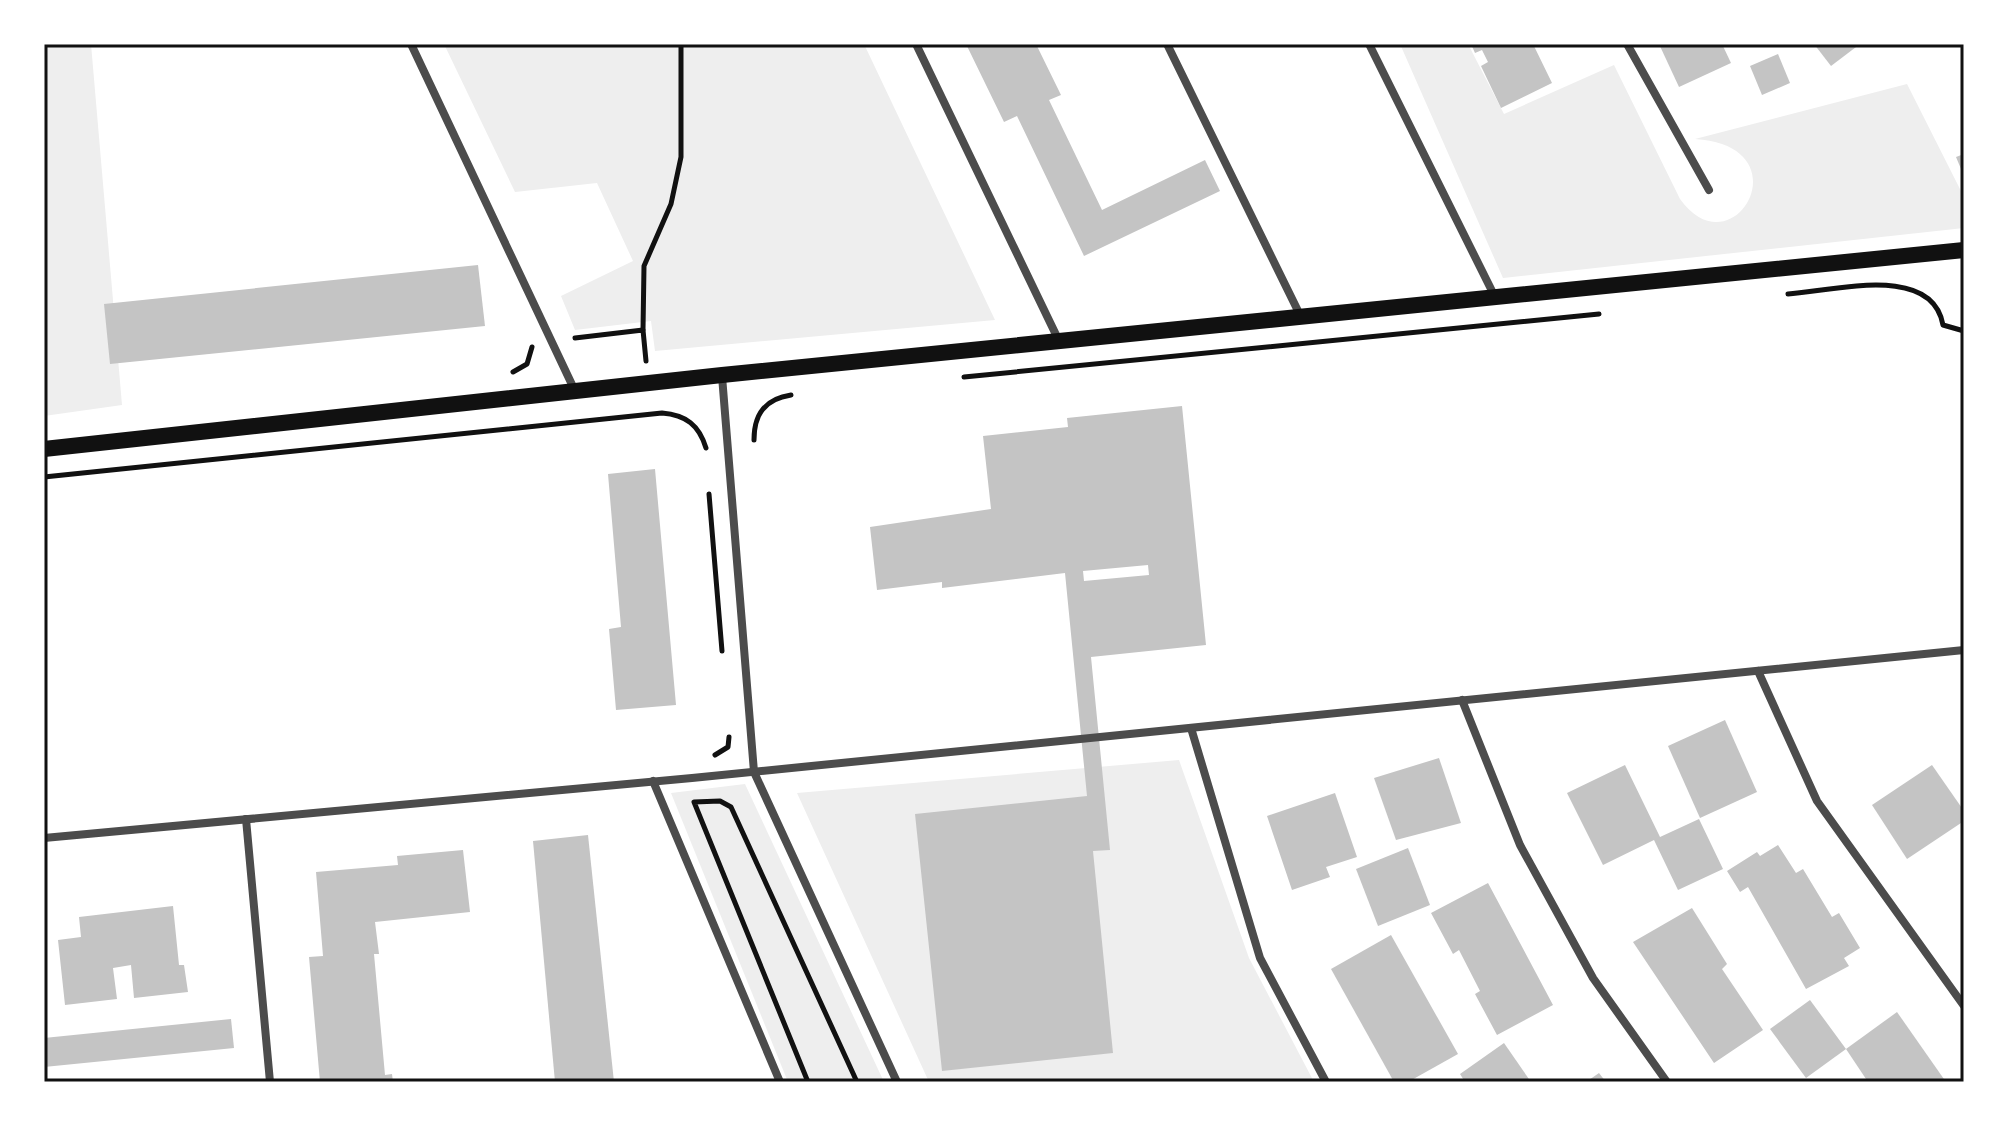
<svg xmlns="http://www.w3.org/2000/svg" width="2008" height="1126" viewBox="0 0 2008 1126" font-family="'Varela Round',sans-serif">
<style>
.green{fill:#eee}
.building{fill:#c4c4c4;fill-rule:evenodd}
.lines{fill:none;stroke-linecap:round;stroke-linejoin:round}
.path{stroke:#111;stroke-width:5}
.minor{stroke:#4c4c4c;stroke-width:8}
.secondary{stroke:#111;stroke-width:16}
.neatline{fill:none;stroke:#111;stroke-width:3}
</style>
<rect width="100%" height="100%" fill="#fff"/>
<g class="green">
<path d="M 44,44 L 91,44 L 122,405 L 44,416 Z"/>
<path d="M 444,44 L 864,44 L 995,320 L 655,351 L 651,321 L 575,330 L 561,296 L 633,261 L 597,183 L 515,192 Z"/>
<path d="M 1400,44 L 1468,44 L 1504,114 L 1614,65 L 1680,199 C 1733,273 1806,146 1695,139 L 1907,84 L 1964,197 L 1964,228 L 1503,278 Z"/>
<path d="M 1179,760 L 1249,958 L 1314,1082 L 929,1082 L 797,793 Z"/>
<path d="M 745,784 L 884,1082 L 788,1082 L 671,793 Z"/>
</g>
<g class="building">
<path d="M 966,44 L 1036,44 L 1061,95 L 1049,100 L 1102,210 L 1205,160 L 1220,191 L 1084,256 L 1017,116 L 1004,122 Z"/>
<path d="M 1471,44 L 1533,44 L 1552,83 L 1501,108 L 1481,66 L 1488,62 L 1482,50 L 1475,53 Z"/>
<path d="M 1659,44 L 1722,44 L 1731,63 L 1679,87 Z"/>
<path d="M 1814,44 L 1860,44 L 1831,66 Z"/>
<path d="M 1778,54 L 1790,83 L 1762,95 L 1750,66 Z"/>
<path d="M 1964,154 L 1964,176 L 1956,157 Z"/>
<path d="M 478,265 L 485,326 L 110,364 L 104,304 Z"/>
<path d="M 1182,406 L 1206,645 L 1091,657 L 1110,850 L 1093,851 L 1113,1053 L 942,1071 L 915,814 L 1087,796 L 1065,573 L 942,588 L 942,582 L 877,590 L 870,527 L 991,509 L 983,436 L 1068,427 L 1067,418 ZM 1148,565 L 1149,575 L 1084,581 L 1083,571 Z"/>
<path d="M 655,469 L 676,705 L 616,710 L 609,629 L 621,627 L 608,474 Z"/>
<path d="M 1725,720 L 1757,792 L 1700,818 L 1668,746 Z"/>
<path d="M 1439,758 L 1461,823 L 1396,840 L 1374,778 Z"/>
<path d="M 1625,765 L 1660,837 L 1699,819 L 1723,869 L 1678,890 L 1654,840 L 1603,865 L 1567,793 Z"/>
<path d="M 1932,765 L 1964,811 L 1964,821 L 1907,859 L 1872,805 Z"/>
<path d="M 1335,793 L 1357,857 L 1326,867 L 1330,877 L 1292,890 L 1267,816 Z"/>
<path d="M 588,835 L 614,1082 L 555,1082 L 533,841 Z"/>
<path d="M 1778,845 L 1796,873 L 1803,869 L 1832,917 L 1839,913 L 1860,948 L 1844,958 L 1849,966 L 1806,989 L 1748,887 L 1740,892 L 1727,871 L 1757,852 L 1760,856 Z"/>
<path d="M 1408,848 L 1430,905 L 1378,926 L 1356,869 Z"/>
<path d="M 463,850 L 470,912 L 375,922 L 379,954 L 374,954 L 385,1075 L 392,1074 L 393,1082 L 320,1082 L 309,957 L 323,956 L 316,872 L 398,865 L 397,856 Z"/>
<path d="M 1488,883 L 1553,1005 L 1497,1035 L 1475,994 L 1480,991 L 1459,950 L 1453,954 L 1431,913 Z"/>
<path d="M 173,906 L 179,965 L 184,965 L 188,992 L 134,998 L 131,965 L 113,968 L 117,999 L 65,1005 L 58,940 L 81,937 L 79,917 Z"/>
<path d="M 1692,908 L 1727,964 L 1722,969 L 1763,1030 L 1714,1063 L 1633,942 Z"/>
<path d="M 1391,935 L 1458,1054 L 1408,1082 L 1394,1082 L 1331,969 Z"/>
<path d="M 1810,1000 L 1846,1049 L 1806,1078 L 1770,1029 Z"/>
<path d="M 1897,1012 L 1946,1082 L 1868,1082 L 1846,1049 Z"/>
<path d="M 231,1019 L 234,1048 L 44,1067 L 44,1038 Z"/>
<path d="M 1504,1043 L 1531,1082 L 1465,1082 L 1460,1074 Z"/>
<path d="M 1599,1073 L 1606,1082 L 1586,1082 Z"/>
</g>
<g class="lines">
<g class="path">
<path d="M 1788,294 C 1833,291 1932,263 1943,325 L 1964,331"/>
<path d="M 643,330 L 644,266 L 671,204 L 681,157 L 681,44"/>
<path d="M 575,338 L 643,330 L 646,361"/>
<path d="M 513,372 L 527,364 L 532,347"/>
<path d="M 964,377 L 1599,314"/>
<path d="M 754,440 C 754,415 764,399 791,395"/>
<path d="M 44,477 L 662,413 C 686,415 699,425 706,448"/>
<path d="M 709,494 L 722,651"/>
<path d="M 715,755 L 728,747 L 729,737"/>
<path d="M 808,1082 L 694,802 L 720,801 L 731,807 L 857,1082"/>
</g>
<g class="minor">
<path d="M 411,44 L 575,391"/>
<path d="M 916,44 L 1059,341"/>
<path d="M 1167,44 L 1300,315"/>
<path d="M 1369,44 L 1494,295"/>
<path d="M 1627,44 L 1709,190"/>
<path d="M 722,376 L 754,772 L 897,1082"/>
<path d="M 1758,671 L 1817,801 L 1964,1006"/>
<path d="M 1462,700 L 1520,845 L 1593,978 L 1667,1082"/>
<path d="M 1191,728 L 1260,958 L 1326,1082"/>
<path d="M 653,781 L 780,1082"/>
<path d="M 246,819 L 270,1082"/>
<path d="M 44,838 L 692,778 L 1964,650"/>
</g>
<path class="secondary" d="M 44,449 L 722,375 L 1964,250"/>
</g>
<rect width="2008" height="1126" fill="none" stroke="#ffffff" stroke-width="92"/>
<rect x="46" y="46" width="1916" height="1034" class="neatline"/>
</svg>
